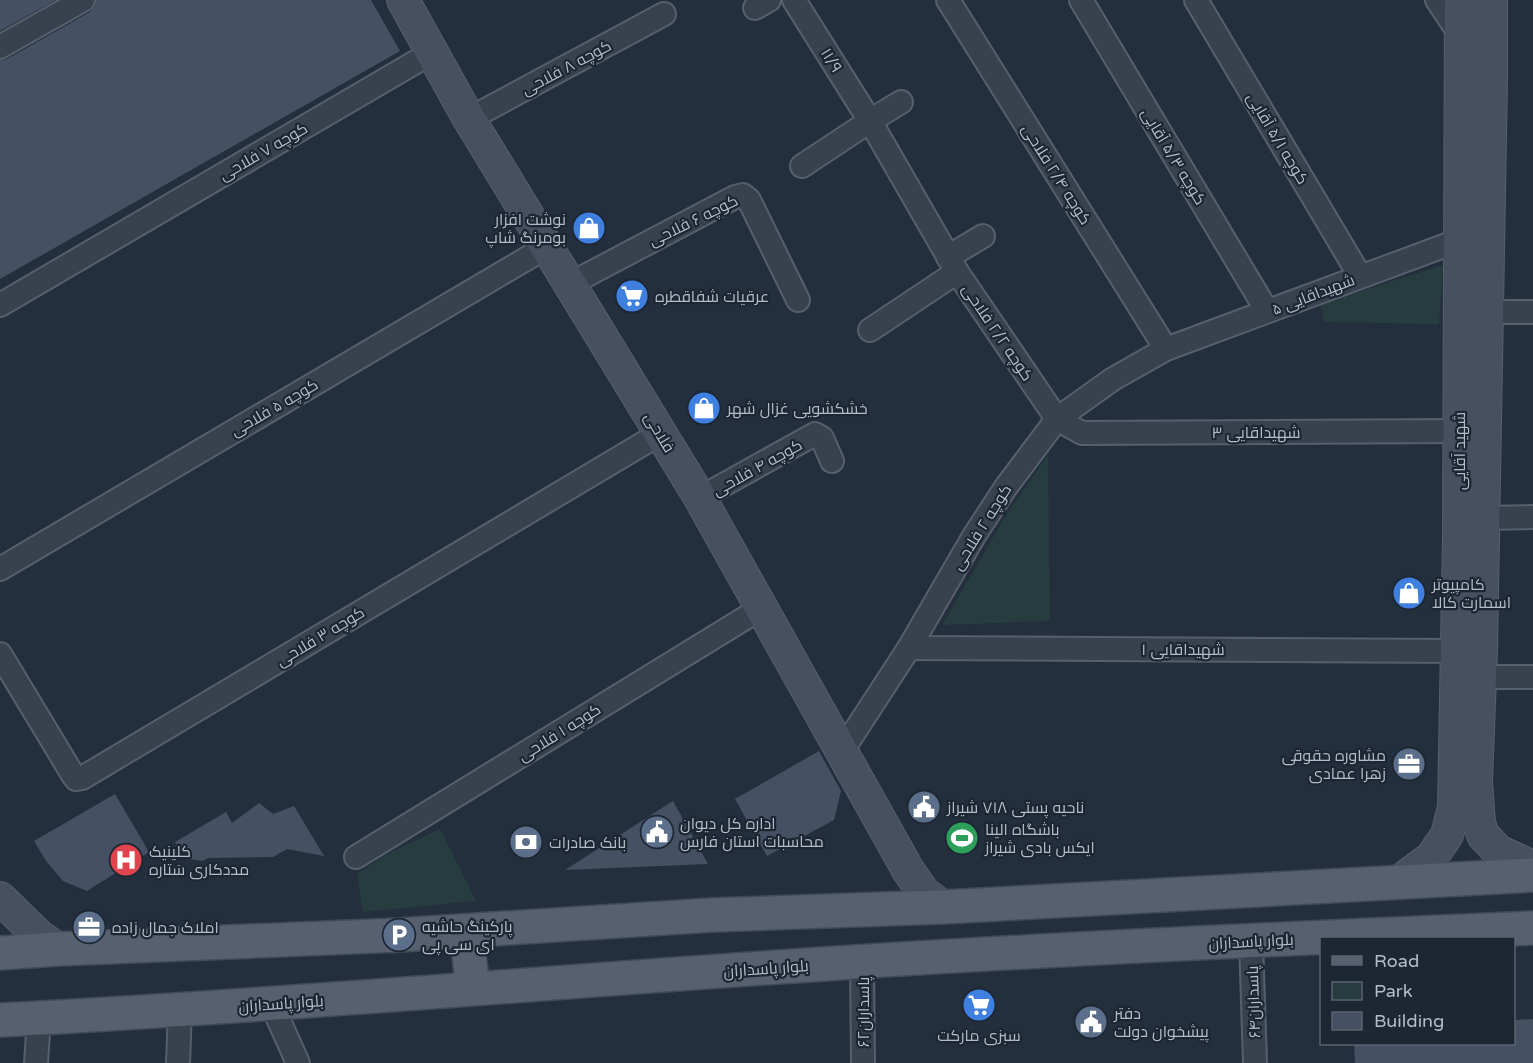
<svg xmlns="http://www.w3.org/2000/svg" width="1533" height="1063" viewBox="0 0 1533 1063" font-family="'Varela Round',Cairo,sans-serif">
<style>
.green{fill:#263c3f}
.building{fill:#455162}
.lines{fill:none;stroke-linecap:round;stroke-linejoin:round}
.street-casing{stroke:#565f6c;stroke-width:26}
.secondary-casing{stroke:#565f6c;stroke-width:34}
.primary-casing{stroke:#414a57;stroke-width:36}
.street{stroke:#38414e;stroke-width:22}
.secondary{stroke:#465061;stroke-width:32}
.primary{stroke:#56606e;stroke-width:33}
.labels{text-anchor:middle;stroke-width:4.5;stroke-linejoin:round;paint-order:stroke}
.street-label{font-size:16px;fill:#b4bcc9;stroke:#1d2633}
.poi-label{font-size:16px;fill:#b4bcc9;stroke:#1d2633;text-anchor:start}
</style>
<rect width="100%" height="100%" fill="#242f3e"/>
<g class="green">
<path d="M 1443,265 L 1439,324 L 1324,322 L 1320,304 Z"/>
<path d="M 1048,455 L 1050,621 L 942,625 L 1006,515 Z"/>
<path d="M 440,829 L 476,901 L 363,912 L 357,874 L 389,853 Z"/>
</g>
<g class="building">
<path d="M 0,0 L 56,0 L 0,31 Z"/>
<path d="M 96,0 L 371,0 L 400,51 L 0,279 L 0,60 L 7,59 L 90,12 L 95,6 Z"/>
<path d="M 819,751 L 841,791 L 834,820 L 767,856 L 735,799 Z"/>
<path d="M 115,794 L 149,852 L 87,891 L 63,881 L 46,861 L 34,841 Z"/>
<path d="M 673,801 L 708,864 L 565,870 Z"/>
<path d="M 259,803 L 273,814 L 294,806 L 324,856 L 287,849 L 273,857 L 208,858 L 203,861 L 183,858 L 175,842 L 226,812 L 232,823 Z"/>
<path d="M 1533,1019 L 1533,1063 L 1355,1063 L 1354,1044 L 1514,1044 L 1514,1020 Z"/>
</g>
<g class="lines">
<defs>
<g id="street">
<path d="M 794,0 L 870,121 L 957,272 L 1057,419 L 1082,433 L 1459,431"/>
<path d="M 948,0 L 1166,349"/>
<path d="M 1081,0 L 1267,311"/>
<path d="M 1196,0 L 1360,276"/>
<path d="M 1437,0 L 1461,36"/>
<path d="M 755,8 L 769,0"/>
<path d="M 0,47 L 83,0"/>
<path d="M 469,119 L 664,14"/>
<path d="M 802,166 L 870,121 L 901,102"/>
<path d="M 948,257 L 983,236"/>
<path d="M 570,284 L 735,197 L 743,195 L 749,200 L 798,300"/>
<path d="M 0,305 L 431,53"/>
<path d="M 1486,312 L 1533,312"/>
<path d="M 870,330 L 957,272"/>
<path d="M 700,498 L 815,434 L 822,438 L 832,461"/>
<path d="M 1483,518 L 1533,517"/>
<path d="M 0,569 L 548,246"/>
<path d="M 909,648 L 1458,651"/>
<path d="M 0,654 L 73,775 L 76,779 L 82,778 L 661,433"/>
<path d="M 1480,677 L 1533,677"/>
<path d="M 842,751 L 909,648 L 974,536 L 1006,487 L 1057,419 L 1113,379 L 1166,349 L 1460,240"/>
<path d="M 356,857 L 763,607"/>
<path d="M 1251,941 L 1255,1063"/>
<path d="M 862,961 L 863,1063"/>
<path d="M 272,1005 L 298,1063"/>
<path d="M 36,1063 L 39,1018"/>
<path d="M 178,1063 L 180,1009"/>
</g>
<g id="secondary">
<path d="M 403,0 L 469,119 L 700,498 L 908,870 L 924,893 L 943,907"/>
<path d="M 1491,0 L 1491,79 L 1481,651 L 1476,782 L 1479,823 L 1483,835 L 1498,851 L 1533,867"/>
<path d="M 1400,881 L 1431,858 L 1447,835 L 1454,807 L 1459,537 L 1461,0"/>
<path d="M 0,898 L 39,936 L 58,949"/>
</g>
<g id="primary">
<path d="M 466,931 L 473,988"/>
<path d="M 0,953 L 58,949 L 399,935 L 712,915 L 943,907 L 1533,875"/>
<path d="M 0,1020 C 280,1006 559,981 839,963 C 1070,948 1302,938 1533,928"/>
</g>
</defs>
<use href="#street" class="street-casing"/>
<use href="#secondary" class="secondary-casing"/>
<use href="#primary" class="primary-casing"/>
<use href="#street" class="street"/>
<use href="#secondary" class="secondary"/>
<use href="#primary" class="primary"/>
</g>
<defs>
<symbol id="shop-disc" viewBox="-11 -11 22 22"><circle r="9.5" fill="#3f7fe0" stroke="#1d2633"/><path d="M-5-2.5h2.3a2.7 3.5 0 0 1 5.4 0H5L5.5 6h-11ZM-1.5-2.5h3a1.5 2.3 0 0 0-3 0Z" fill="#fff"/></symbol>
<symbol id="supermarket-disc" viewBox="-11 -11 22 22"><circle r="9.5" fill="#3f7fe0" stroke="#1d2633"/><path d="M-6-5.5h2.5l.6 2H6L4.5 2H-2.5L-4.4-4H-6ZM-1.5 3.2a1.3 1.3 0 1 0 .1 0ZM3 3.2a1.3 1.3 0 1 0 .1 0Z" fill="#fff"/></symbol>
<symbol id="office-disc" viewBox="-11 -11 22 22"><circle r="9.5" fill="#5c6f8a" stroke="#1d2633"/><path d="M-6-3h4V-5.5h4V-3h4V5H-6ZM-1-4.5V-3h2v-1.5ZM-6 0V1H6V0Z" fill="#fff"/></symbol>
<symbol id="civic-disc" viewBox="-11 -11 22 22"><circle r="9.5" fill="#5c6f8a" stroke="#1d2633"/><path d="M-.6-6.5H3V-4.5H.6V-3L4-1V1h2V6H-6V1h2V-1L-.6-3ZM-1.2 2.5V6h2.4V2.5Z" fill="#fff"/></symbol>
<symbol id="stadium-disc" viewBox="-11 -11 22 22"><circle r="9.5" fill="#2e9e5b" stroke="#1d2633"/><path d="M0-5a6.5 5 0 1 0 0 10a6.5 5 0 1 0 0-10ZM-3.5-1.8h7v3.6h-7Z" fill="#fff"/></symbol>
<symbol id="bank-disc" viewBox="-11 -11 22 22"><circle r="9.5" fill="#5c6f8a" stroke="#1d2633"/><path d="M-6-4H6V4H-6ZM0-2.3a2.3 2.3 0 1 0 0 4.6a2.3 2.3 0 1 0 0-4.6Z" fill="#fff"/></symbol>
<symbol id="hospital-disc" viewBox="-11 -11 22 22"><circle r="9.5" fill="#e0444e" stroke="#1d2633"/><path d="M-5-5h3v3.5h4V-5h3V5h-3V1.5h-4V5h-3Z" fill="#fff"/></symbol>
<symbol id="parking-disc" viewBox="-11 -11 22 22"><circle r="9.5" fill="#5c6f8a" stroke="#1d2633"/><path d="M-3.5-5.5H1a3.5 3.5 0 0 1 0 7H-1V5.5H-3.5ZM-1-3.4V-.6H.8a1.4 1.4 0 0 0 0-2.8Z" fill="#fff"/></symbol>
</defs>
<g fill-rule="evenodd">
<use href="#shop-disc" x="570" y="209" width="38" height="38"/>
<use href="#supermarket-disc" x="613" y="277" width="38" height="38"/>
<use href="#shop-disc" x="685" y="389" width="38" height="38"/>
<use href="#shop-disc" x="1390" y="574" width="38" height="38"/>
<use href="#office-disc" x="1390" y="745" width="38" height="38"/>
<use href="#civic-disc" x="905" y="788" width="38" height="38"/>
<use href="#civic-disc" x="638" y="813" width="38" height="38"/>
<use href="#stadium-disc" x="943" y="819" width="38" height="38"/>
<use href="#bank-disc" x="507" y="823" width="38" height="38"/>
<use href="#hospital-disc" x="107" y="841" width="38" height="38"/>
<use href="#office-disc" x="70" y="908" width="38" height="38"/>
<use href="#parking-disc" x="380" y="916" width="38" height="38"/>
<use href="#supermarket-disc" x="960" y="986" width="38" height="38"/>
<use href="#civic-disc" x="1072" y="1003" width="38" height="38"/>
</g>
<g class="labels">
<g class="street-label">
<text transform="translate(832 60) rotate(58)" y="6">۱۱/۹</text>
<text transform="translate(566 67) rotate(-28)" y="6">کوچه ۸ فلاحی</text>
<text transform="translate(1278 138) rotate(59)" y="6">کوچه ۵/۱ آقایی</text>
<text transform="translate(263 151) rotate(-30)" y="6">کوچه ۷ فلاحی</text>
<text transform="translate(1174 156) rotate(59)" y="6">کوچه ۵/۳ آقایی</text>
<text transform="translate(1057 174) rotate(58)" y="6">کوچه ۲/۴ فلاحی</text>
<text transform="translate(693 220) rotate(-26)" y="6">کوچه ۶ فلاحی</text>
<text transform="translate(1313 294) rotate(-21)" y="6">۵ شهیداقایی</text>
<text transform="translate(998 332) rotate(56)" y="6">کوچه ۲/۲ فلاحی</text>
<text transform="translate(274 407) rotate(-30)" y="6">کوچه ۵ فلاحی</text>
<text transform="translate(660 432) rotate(59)" y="6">فلاحی</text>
<text x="1256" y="438">۳ شهیداقایی</text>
<text transform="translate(1459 451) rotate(-90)" y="6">شهید آقایی</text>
<text transform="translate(757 467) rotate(-29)" y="6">کوچه ۴ فلاحی</text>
<text transform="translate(981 527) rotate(-58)" y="6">کوچه ۲ فلاحی</text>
<text transform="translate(320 636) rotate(-31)" y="6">کوچه ۳ فلاحی</text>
<text x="1183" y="655">۱ شهیداقایی</text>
<text transform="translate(559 732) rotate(-32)" y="6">کوچه ۱ فلاحی</text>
<text transform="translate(1251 941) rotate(-3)" y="6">بلوار پاسداران</text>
<text transform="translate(766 968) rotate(-4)" y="6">بلوار پاسداران</text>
<text transform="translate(1253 1002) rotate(-92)" y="6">پاسداران۶۴</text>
<text transform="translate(281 1003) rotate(-4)" y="6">بلوار پاسداران</text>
<text transform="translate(863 1012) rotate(-90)" y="6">پاسداران۶۲</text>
</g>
<g class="poi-label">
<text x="566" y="225" text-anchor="end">نوشت افزار<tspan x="566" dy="18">بومرنگ شاپ</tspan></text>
<text x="655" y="302">عرقیات شفاقطره</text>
<text x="727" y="414">خشکشویی غزال شهر</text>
<text x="1432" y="590">کامپیوتر<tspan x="1432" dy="18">اسمارت کالا</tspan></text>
<text x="1386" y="761" text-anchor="end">مشاوره حقوقی<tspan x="1386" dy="18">زهرا عمادی</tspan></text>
<text x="947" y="813">ناحیه پستی ۷۱۸ شیراز</text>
<text x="680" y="829">اداره کل دیوان<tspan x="680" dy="18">محاسبات استان فارس</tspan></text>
<text x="985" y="835">باشگاه الینا<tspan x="985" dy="18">ایکس بادی شیراز</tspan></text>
<text x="549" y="848">بانک صادرات</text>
<text x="149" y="857">کلینیک<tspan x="149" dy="18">مددکاری سَتاره</tspan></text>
<text x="422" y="932">پارکینگ حاشیه<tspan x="422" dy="18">ای سی پی</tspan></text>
<text x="112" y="933">املاک جمال زاده</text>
<text x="1114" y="1019">دفتر<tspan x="1114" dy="18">پیشخوان دولت</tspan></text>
<text x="979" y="1041" text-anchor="middle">سبزی مارکت</text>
</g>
</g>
<rect x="1320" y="937" width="195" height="108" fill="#1d2633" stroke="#59626f" stroke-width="1.5"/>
<rect x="1332" y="956" width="30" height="9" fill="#56606e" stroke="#59626f" stroke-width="1.5"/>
<text x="1374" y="967" font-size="18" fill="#b4bcc9">Road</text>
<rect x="1332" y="982" width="30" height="18" fill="#263c3f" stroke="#59626f" stroke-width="1.5"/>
<text x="1374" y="997" font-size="18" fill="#b4bcc9">Park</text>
<rect x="1332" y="1012" width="30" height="18" fill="#455162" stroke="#59626f" stroke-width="1.5"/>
<text x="1374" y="1027" font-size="18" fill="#b4bcc9">Building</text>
</svg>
